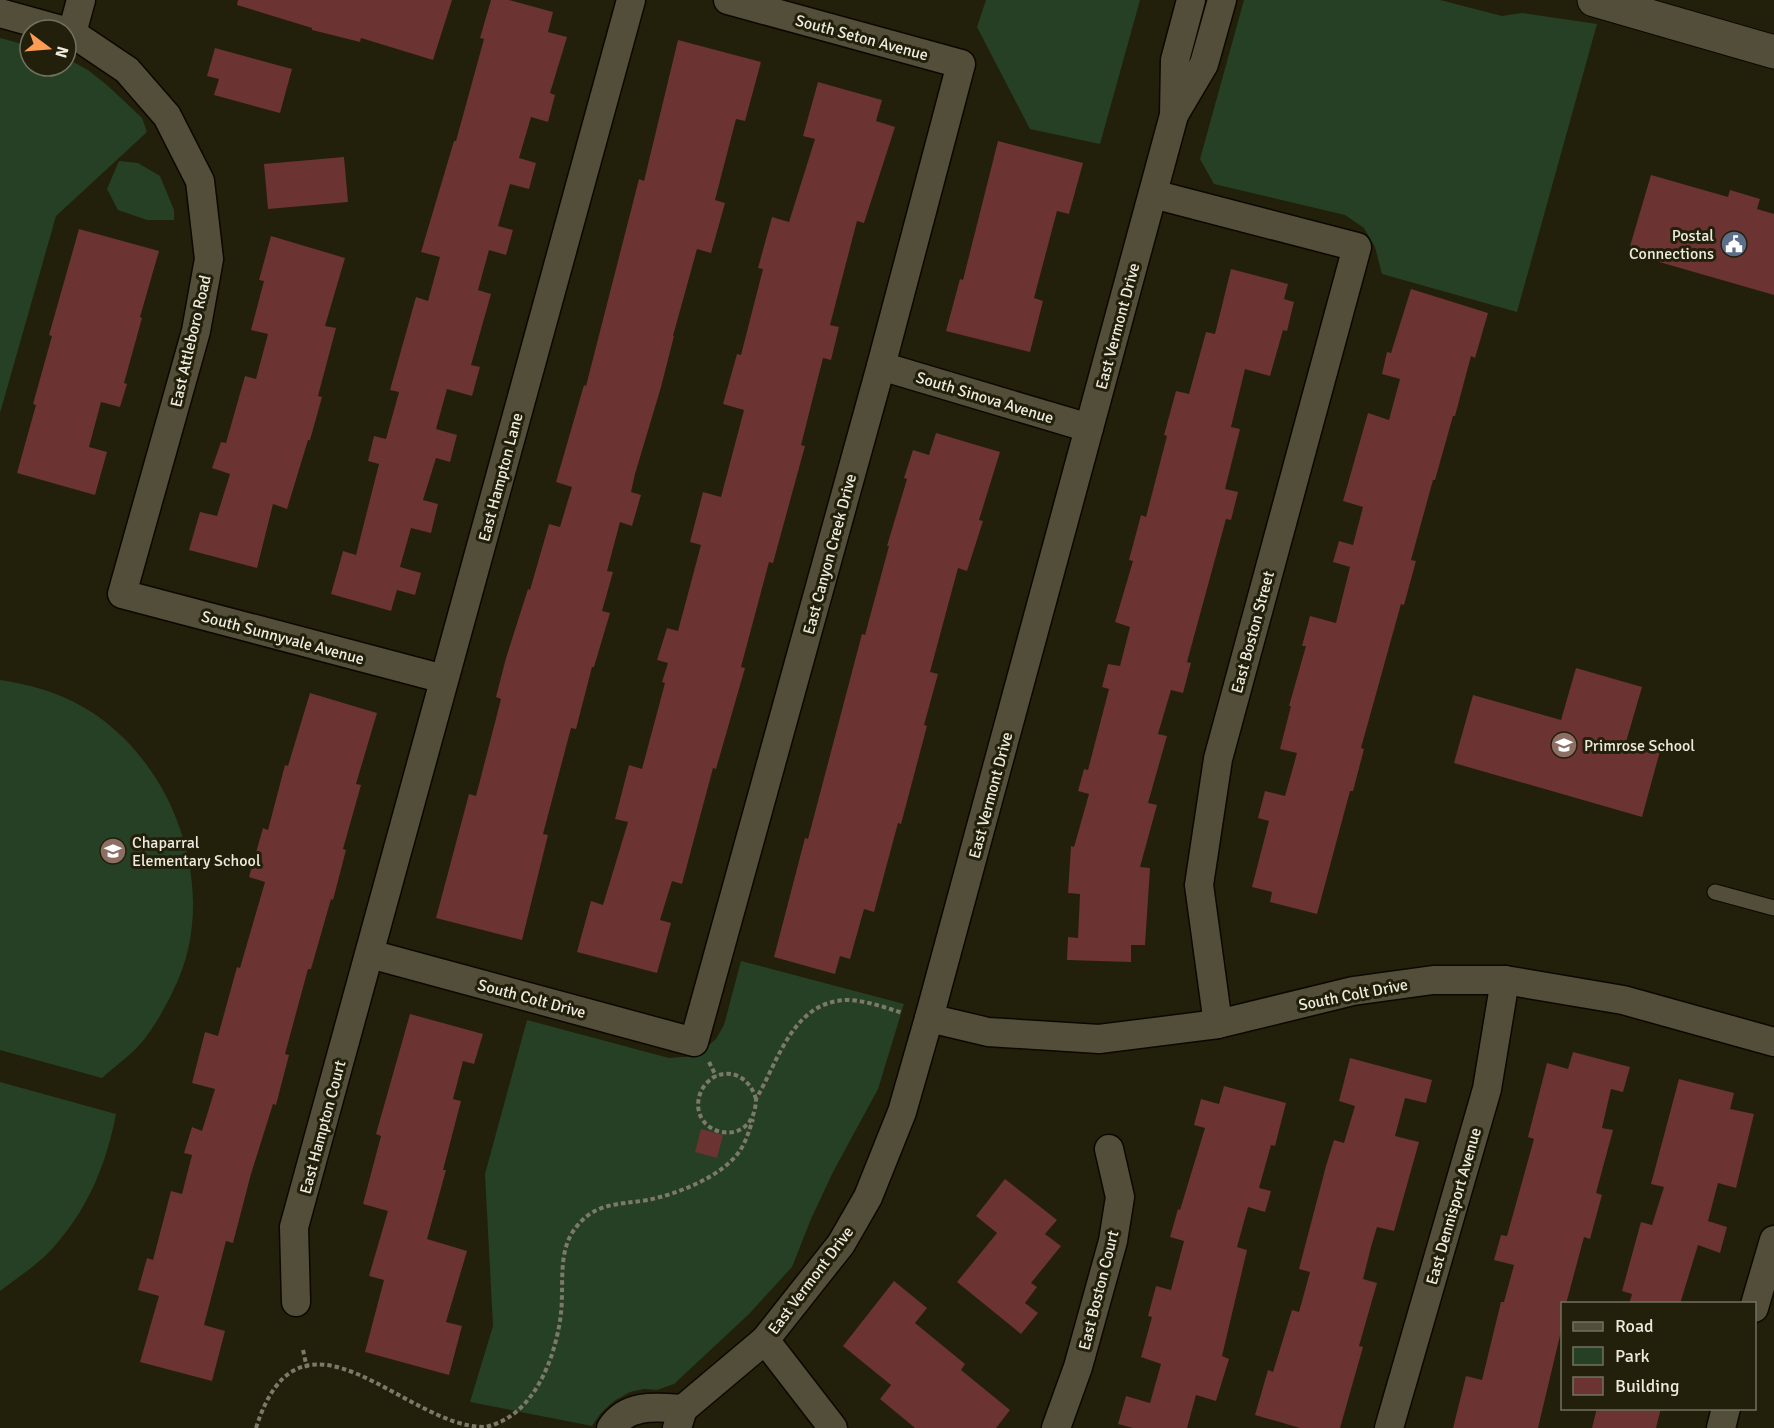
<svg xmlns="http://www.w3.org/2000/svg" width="1774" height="1428" viewBox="0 0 1774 1428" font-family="Signika,sans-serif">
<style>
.green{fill:#264025}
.building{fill:#6b3331}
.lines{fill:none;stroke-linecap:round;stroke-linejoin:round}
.lane-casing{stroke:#0c0800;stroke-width:17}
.street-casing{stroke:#0c0800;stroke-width:31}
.secondary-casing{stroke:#0c0800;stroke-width:35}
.path{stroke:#7c7968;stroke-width:4;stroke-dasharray:4.5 3;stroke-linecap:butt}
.lane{stroke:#524e39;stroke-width:15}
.street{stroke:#524e39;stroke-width:28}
.secondary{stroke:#524e39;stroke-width:33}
.labels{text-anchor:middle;stroke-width:6;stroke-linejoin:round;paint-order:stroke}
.street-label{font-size:16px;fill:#edebdf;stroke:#221f0b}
.poi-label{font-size:16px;fill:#edebdf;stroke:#221f0b;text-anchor:start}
</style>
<rect width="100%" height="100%" fill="#221f0b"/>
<g class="green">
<path d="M 986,0 L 1140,0 L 1100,144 L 1030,129 L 977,27 Z"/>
<path d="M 1244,0 L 1440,0 L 1502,16 L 1522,13 L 1597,24 L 1517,312 L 1382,274 L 1375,247 L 1364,228 L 1345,215 L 1214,184 L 1200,159 Z"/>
<path d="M 0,38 L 30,46 L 30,66 L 66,66 L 66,58 L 88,70 L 108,86 L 142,118 L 147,132 L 56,216 L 0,413 Z"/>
<path d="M 119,161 L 138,163 L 160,176 L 174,210 L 174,220 L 147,220 L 118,210 L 107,189 Z"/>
<path d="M 0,680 C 26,684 50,690 74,702 C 173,752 224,891 173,991 C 166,1006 153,1029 142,1042 C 131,1055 115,1066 102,1078 L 0,1050 Z"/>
<path d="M 741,961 L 904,1004 L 878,1089 L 833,1172 L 811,1219 L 792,1267 L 749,1314 L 674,1384 L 657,1390 L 644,1389 L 630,1392 L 614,1401 L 601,1413 L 592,1426 L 470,1402 L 493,1326 L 485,1174 L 527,1020 L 669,1058 L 696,1056 L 716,1039 L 724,1025 Z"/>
<path d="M 0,1082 L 116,1114 C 106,1166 87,1211 51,1250 C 36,1266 17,1278 0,1291 Z"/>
</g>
<g class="building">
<path d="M 238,0 L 452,0 L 433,60 L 361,38 L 360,42 L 312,30 L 312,28 L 237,5 Z"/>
<path d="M 491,0 L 509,0 L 553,12 L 548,32 L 567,37 L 550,93 L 555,95 L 548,122 L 531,117 L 519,158 L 536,163 L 529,189 L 510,184 L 498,226 L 513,230 L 506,255 L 489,250 L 478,290 L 491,294 L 471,365 L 480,367 L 472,396 L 447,389 L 436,429 L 457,435 L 450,462 L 436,458 L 423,500 L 438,504 L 431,533 L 411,528 L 400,567 L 421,573 L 415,595 L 397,590 L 391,611 L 331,594 L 343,551 L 356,555 L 379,464 L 368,461 L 374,436 L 386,439 L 399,392 L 390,390 L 416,297 L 428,301 L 440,257 L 421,252 L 454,141 L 456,141 L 484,39 L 480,38 Z"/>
<path d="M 678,40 L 761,62 L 745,121 L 736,119 L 715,200 L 725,203 L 711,253 L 697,249 L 673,336 L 674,336 L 661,387 L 635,474 L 631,492 L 641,495 L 632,526 L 620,522 L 607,571 L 613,572 L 602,611 L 610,613 L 594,667 L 592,667 L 576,729 L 571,728 L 543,834 L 548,835 L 522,940 L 436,918 L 469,794 L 476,796 L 501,699 L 496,697 L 506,658 L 528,589 L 530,590 L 549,524 L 560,527 L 572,487 L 556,482 L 584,385 L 586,386 L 639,179 L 644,181 Z"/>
<path d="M 215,48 L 292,69 L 280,113 L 214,95 L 219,79 L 207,76 Z"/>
<path d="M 818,82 L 882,100 L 876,121 L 895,127 L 864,223 L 857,221 L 830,325 L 839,327 L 831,360 L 823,358 L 801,445 L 805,446 L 773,563 L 769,562 L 741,667 L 745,668 L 716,769 L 713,768 L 682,884 L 672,881 L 660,920 L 671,923 L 657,973 L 577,952 L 591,901 L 603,905 L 628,822 L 615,819 L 629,765 L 642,769 L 665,683 L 662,682 L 668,663 L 657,660 L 667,628 L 678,631 L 701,545 L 690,542 L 703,492 L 721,497 L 744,410 L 723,404 L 737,354 L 741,355 L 763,269 L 758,268 L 772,217 L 789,222 L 815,139 L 803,136 Z"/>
<path d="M 998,141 L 1083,163 L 1069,214 L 1057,211 L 1034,298 L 1043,301 L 1030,352 L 946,331 L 960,279 L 963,280 Z"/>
<path d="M 344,157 L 348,202 L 268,209 L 264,164 Z"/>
<path d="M 1651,175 L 1728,197 L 1730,190 L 1760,199 L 1757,209 L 1774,214 L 1774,295 L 1628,253 Z"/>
<path d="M 79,229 L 159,251 L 140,317 L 142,318 L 124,383 L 127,384 L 120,407 L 101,402 L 89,447 L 107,452 L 95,495 L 17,473 L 36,405 L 33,404 L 52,336 L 49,335 Z"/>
<path d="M 271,236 L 345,258 L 325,326 L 336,328 L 318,396 L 322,397 L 310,440 L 308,440 L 287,509 L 273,504 L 257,568 L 189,550 L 200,512 L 217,516 L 230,474 L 212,468 L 221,442 L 226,443 L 245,376 L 256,379 L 268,334 L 251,330 L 264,281 L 259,280 Z"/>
<path d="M 1231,269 L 1288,284 L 1284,299 L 1294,302 L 1287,331 L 1283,330 L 1270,376 L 1245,369 L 1231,427 L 1240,429 L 1225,489 L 1238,492 L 1231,520 L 1226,519 L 1187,662 L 1191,663 L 1183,693 L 1171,690 L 1158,734 L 1167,736 L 1148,803 L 1157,805 L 1140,867 L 1150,868 L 1145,945 L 1131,945 L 1131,962 L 1067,960 L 1068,937 L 1078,938 L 1080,894 L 1068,893 L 1071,846 L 1074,847 L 1089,794 L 1078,791 L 1084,769 L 1088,770 L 1109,689 L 1102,687 L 1108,664 L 1120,666 L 1130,627 L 1115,622 L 1133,561 L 1129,560 L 1141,515 L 1146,517 L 1167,436 L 1164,435 L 1176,391 L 1189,394 L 1206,332 L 1215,334 Z"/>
<path d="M 1411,289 L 1488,313 L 1475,358 L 1471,356 L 1455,416 L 1453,416 L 1435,480 L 1433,480 L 1411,560 L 1416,561 L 1404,605 L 1401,604 L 1361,748 L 1364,749 L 1353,791 L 1350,791 L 1317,914 L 1270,902 L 1272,892 L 1252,887 L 1269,821 L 1258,818 L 1265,791 L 1285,796 L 1297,753 L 1280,749 L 1291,706 L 1289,706 L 1306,646 L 1302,646 L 1310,616 L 1336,623 L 1350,567 L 1333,562 L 1339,541 L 1353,545 L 1363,507 L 1343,501 L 1368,413 L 1389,420 L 1400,379 L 1382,374 L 1387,352 L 1391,353 Z"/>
<path d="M 936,433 L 1000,452 L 979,520 L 983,521 L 967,571 L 958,568 L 930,672 L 938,674 L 924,725 L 927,726 L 901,824 L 898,823 L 874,912 L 864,909 L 850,959 L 840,956 L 835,974 L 774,957 L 805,838 L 808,839 L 862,634 L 865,635 L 889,546 L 887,546 L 907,479 L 904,478 L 913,450 L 929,455 Z"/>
<path d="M 1576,668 L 1642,687 L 1626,742 L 1660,751 L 1642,817 L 1454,763 L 1473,695 L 1561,720 Z"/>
<path d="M 310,693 L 377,713 L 356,784 L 361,785 L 343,849 L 346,850 L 333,900 L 331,899 L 311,969 L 308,969 L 285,1054 L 289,1055 L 276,1105 L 273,1104 L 251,1174 L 233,1243 L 226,1241 L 204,1325 L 225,1331 L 212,1381 L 140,1362 L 159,1296 L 138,1290 L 147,1258 L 153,1260 L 171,1191 L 182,1194 L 192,1155 L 184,1153 L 192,1127 L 202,1131 L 215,1089 L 192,1083 L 205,1032 L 218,1036 L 237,967 L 240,968 L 265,882 L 249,877 L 263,828 L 268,830 L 285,765 L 288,766 Z"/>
<path d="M 410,1014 L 483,1034 L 474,1064 L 463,1061 L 453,1099 L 461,1101 L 443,1170 L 446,1170 L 427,1239 L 467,1251 L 446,1322 L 462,1326 L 449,1375 L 365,1352 L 384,1280 L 369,1276 L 388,1211 L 363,1204 L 381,1136 L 376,1134 Z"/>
<path d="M 1573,1052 L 1630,1067 L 1623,1092 L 1611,1089 L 1602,1128 L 1613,1130 L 1596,1193 L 1602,1195 L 1590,1239 L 1584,1237 L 1566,1304 L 1563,1304 L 1563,1323 L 1538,1428 L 1453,1428 L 1466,1376 L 1482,1380 L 1501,1302 L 1504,1302 L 1514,1265 L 1494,1260 L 1501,1235 L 1507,1236 L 1534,1139 L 1528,1137 L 1547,1063 L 1568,1069 Z"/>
<path d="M 1350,1058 L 1432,1080 L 1426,1103 L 1405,1098 L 1395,1136 L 1419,1142 L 1394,1231 L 1377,1227 L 1371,1247 L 1363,1279 L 1377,1283 L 1359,1346 L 1363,1347 L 1340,1428 L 1300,1428 L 1255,1415 L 1268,1370 L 1273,1372 L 1292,1310 L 1299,1312 L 1310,1272 L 1299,1269 L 1326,1166 L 1334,1140 L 1344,1143 L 1355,1106 L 1339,1101 Z"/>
<path d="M 1679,1079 L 1734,1093 L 1730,1109 L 1754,1114 L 1736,1188 L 1718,1183 L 1708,1221 L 1727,1227 L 1720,1253 L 1698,1245 L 1680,1304 L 1629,1304 L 1632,1294 L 1622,1291 L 1641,1222 L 1652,1225 L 1664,1187 L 1651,1184 Z"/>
<path d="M 1224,1086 L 1286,1103 L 1275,1146 L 1271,1145 L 1259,1188 L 1271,1191 L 1265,1212 L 1248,1207 L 1237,1247 L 1247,1250 L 1222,1356 L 1229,1359 L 1216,1401 L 1196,1395 L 1187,1428 L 1133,1428 L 1118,1424 L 1126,1396 L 1150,1403 L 1161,1364 L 1141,1357 L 1152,1317 L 1148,1316 L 1156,1286 L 1171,1290 L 1184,1241 L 1170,1237 L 1178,1209 L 1180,1210 L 1205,1128 L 1194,1125 L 1201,1099 L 1219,1104 Z"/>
<path d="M 701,1129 L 723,1135 L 717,1158 L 695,1152 Z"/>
<path d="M 1005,1179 L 1057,1220 L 1045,1234 L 1061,1246 L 1031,1283 L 1037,1287 L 1025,1303 L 1038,1313 L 1021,1334 L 957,1282 L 997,1233 L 976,1216 Z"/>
<path d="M 894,1281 L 927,1308 L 915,1323 L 965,1364 L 961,1370 L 1010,1410 L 996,1428 L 915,1428 L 880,1399 L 891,1385 L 843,1346 Z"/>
<path d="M 1597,1408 L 1661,1408 L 1656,1428 L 1592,1428 Z"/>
</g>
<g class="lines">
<defs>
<path id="lane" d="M 1715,892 L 1774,908"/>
<g id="street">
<path d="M 0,13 L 61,30"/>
<path d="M 66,31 L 72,33 L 127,70 L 167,116 L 200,181 L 209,259 L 196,331 L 122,594 L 444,679"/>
<path d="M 72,33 L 81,0"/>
<path d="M 1175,113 L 1204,64 L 1222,0"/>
<path d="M 1153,194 L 1357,247 L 1218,759 L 1199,885 L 1218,1024"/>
<path d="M 881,366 L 1089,428"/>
<path d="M 370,954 L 694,1042 L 881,366 L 961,64 L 728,0"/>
<path d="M 929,1018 L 988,1032 L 1099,1039 L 1218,1024 L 1353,991 L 1433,980 L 1505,980 L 1623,1000 L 1774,1042"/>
<path d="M 296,1302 L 294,1227 L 631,0"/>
<path d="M 1754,1308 L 1774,1240"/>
<path d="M 765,1340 L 833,1428"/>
<path d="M 611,1428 C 628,1403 657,1407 683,1409"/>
<path d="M 677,1428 L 683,1409 L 765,1340 L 841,1244 L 868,1197 L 902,1112 L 929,1018 L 1174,115 L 1175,60 L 1191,0"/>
<path d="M 1056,1428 L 1078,1367 L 1113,1241 L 1120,1197 L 1109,1149"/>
<path d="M 1389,1428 L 1487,1089 L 1505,980"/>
<path d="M 1721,1428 L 1726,1408"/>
</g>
<path id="secondary" d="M 1594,0 L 1774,52"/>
</defs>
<use href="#lane" class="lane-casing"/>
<use href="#street" class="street-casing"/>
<use href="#secondary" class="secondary-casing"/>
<g class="path">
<path d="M 709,1062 L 716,1076"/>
<path d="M 756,1099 C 751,1081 734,1067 714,1077 C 708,1081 702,1087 700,1094 C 686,1136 755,1152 756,1099 C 779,1060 793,1000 849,1000 C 868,1001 886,1008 903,1013"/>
<path d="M 303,1350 L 307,1368"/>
<path d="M 256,1428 C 301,1285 406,1428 485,1427 C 534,1417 556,1357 561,1313 C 564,1288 558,1256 572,1233 C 592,1202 616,1205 648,1200 C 677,1194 721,1177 739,1152 C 746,1142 749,1131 753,1119"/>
</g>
<use href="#lane" class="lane"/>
<use href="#street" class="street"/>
<use href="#secondary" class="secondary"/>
</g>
<defs>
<symbol id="civic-disc" viewBox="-11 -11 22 22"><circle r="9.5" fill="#5c6f8a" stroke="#221f0b"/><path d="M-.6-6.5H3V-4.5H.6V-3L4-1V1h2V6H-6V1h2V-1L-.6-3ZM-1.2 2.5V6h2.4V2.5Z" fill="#fff"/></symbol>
<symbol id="school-disc" viewBox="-11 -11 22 22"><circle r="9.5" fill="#8d6e63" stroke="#221f0b"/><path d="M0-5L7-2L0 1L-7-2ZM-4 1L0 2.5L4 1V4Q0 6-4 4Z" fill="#fff"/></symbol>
</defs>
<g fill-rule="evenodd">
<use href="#civic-disc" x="1719" y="229" width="30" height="30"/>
<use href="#school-disc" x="1549" y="730" width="30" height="30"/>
<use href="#school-disc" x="98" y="836" width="30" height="30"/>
</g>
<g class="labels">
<g class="street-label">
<text transform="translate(862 37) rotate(15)" y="6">South Seton Avenue</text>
<text transform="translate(1117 326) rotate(-75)" y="6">East Vermont Drive</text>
<text transform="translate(190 341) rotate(-77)" y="6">East Attleboro Road</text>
<text transform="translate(985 397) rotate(17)" y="6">South Sinova Avenue</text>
<text transform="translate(500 477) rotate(-75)" y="6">East Hampton Lane</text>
<text transform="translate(829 554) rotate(-75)" y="6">East Canyon Creek Drive</text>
<text transform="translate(1252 632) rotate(-75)" y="6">East Boston Street</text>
<text transform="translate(283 637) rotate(15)" y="6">South Sunnyvale Avenue</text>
<text transform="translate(990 795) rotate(-75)" y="6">East Vermont Drive</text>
<text transform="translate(1353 994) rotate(-11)" y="6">South Colt Drive</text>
<text transform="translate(532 998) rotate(15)" y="6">South Colt Drive</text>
<text transform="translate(322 1127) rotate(-75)" y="6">East Hampton Court</text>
<text transform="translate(1453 1206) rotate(-74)" y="6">East Dennisport Avenue</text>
<text transform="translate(810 1280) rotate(-53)" y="6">East Vermont Drive</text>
<text transform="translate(1098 1290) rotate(-76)" y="6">East Boston Court</text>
</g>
<g class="poi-label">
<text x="1714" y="241" text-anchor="end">Postal<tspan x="1714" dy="18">Connections</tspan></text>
<text x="1584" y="751">Primrose School</text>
<text x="132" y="848">Chaparral<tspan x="132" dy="18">Elementary School</tspan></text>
</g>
</g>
<rect x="1561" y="1302" width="195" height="108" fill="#221f0b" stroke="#737160" stroke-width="1.5"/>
<rect x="1573" y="1322" width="30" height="9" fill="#524e39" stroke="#737160" stroke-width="1.5"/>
<text x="1615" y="1332" font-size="18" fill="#edebdf">Road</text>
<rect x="1573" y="1347" width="30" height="18" fill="#264025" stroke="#737160" stroke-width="1.5"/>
<text x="1615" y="1362" font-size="18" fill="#edebdf">Park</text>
<rect x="1573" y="1377" width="30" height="18" fill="#6b3331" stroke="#737160" stroke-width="1.5"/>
<text x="1615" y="1392" font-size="18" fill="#edebdf">Building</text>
<g transform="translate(48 48) rotate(106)"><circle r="28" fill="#221f0b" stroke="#737160" stroke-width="1.5"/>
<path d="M0-4.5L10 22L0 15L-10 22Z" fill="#fd9d54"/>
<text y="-9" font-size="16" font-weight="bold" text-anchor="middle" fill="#edebdf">N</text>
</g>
</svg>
